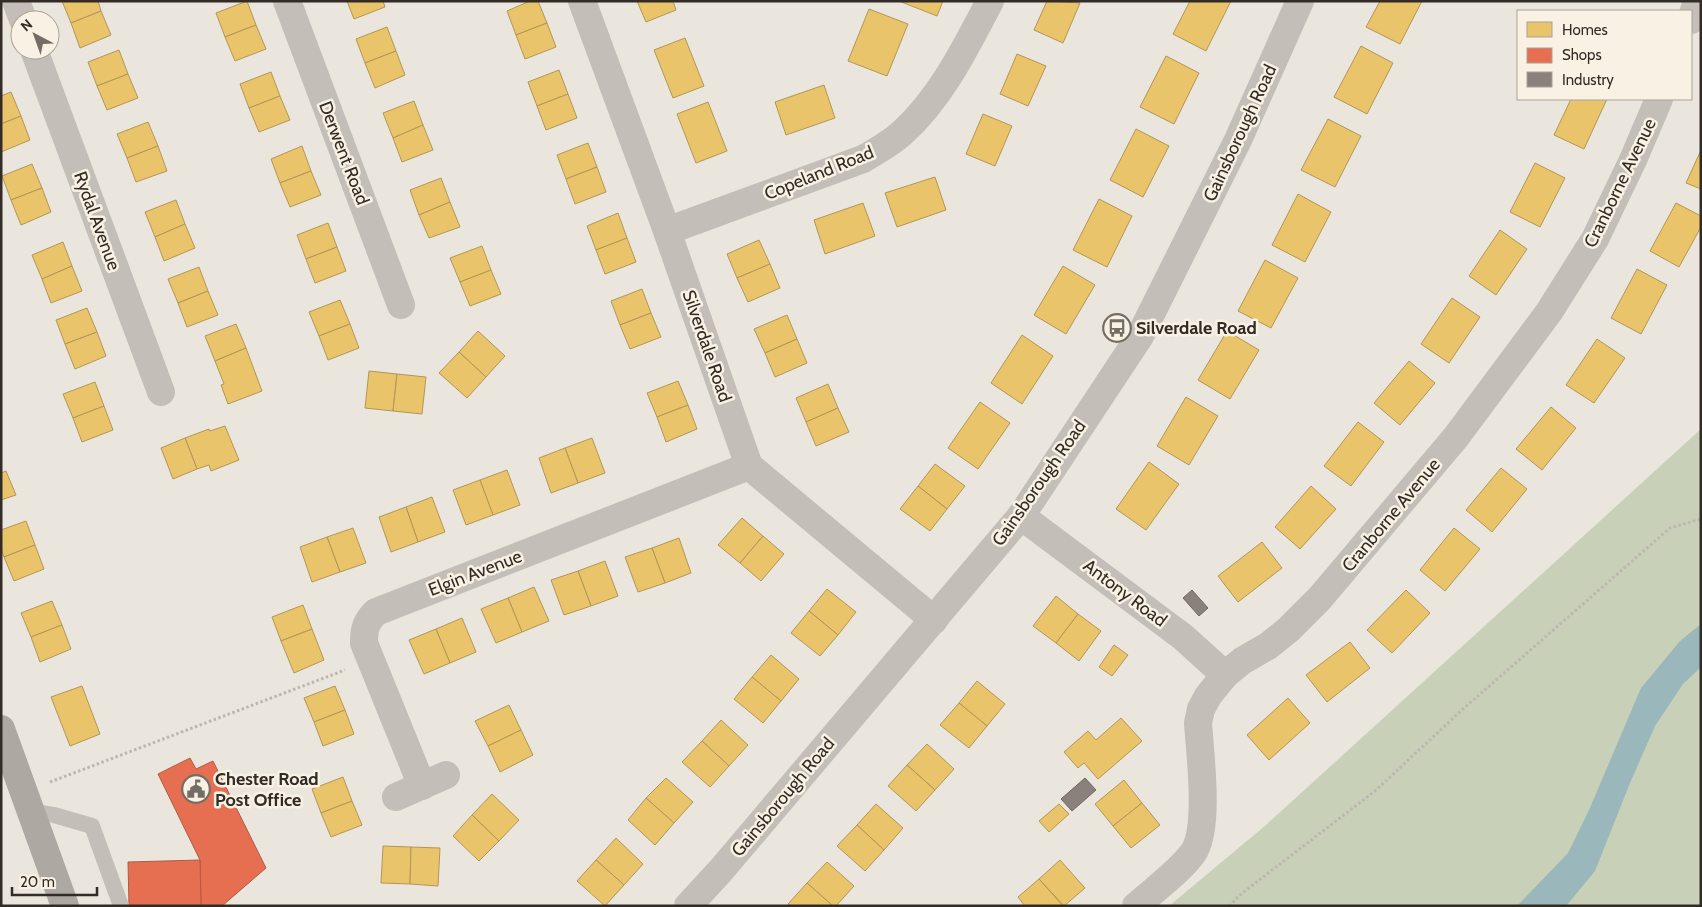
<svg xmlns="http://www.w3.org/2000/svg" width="1702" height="907" viewBox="0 0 1702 907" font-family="Cabin,sans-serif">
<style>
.green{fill:#c8d0b8}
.water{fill:#9ab7bb}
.homes{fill:#e9c46a;stroke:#b29656}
.shops{fill:#e76f51;stroke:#b15b44}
.industry{fill:#8a817c;stroke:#706862}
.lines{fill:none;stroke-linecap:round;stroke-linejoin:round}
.path{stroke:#bcb6af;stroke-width:3;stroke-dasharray:2.5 2.5;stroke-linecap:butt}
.service{stroke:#c3beb7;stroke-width:16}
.minor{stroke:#c3beb7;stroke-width:28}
.tertiary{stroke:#c3beb7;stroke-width:28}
.trunk{stroke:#aea8a2;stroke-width:28}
.labels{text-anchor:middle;stroke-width:5;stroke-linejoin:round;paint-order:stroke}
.street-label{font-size:18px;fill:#332c26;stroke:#f8f1e4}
.poi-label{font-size:18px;font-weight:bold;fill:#332c26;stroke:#f8f1e4;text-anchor:start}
</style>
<rect width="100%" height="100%" fill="#eae6de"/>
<path class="green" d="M 1701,429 L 1701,906 L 1169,906 L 1266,825 Z"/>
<path class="water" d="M 1701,624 L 1701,667 L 1683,684 L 1655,726 L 1630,783 L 1595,871 L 1566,906 L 1517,906 L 1568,853 L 1589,810 L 1641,688 L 1680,641 Z"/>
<g class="homes">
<path d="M 62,1 L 98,1 L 101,11 L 71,23 Z"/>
<path d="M 247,1 L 256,25 L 225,37 L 216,13 Z"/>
<path d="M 347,1 L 383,1 L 385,7 L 354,19 Z"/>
<path d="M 530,1 L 538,1 L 547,23 L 516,35 L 507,11 Z"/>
<path d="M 637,1 L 673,1 L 676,10 L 646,22 Z"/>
<path d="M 899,1 L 943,1 L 937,16 Z"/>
<path d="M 1047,1 L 1080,3 L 1063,43 L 1034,30 Z"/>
<path d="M 1190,1 L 1231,1 L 1206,51 L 1173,34 Z"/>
<path d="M 1380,1 L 1422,1 L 1400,44 L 1366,27 Z"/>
<path d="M 869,9 L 908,24 L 887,76 L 848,61 Z"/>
<path d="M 101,11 L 111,35 L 80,48 L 71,23 Z"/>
<path d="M 547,23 L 556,47 L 525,59 L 516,35 Z"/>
<path d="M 256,25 L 266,49 L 235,61 L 225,37 Z"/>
<path d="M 387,27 L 396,51 L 365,63 L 356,39 Z"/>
<path d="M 685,38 L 704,86 L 673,98 L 654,50 Z"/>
<path d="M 1361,46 L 1393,63 L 1367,114 L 1334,97 Z"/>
<path d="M 119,50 L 128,74 L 97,86 L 88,62 Z"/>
<path d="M 396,51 L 405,75 L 375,88 L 365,63 Z"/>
<path d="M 1017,54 L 1046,66 L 1028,106 L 1000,94 Z"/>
<path d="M 1166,56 L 1199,73 L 1174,124 L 1140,107 Z"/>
<path d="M 559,70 L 568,94 L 537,106 L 528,82 Z"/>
<path d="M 271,72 L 280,96 L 249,108 L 240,84 Z"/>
<path d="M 128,74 L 138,98 L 107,110 L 97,86 Z"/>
<path d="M 824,85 L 835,118 L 786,135 L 775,102 Z"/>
<path d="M 11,92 L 21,116 L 1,124 L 1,96 Z"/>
<path d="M 568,94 L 577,118 L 546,130 L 537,106 Z"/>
<path d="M 280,96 L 290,120 L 259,132 L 249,108 Z"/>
<path d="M 1571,99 L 1607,99 L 1584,149 L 1554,135 Z"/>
<path d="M 414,101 L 423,125 L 393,138 L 383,113 Z"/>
<path d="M 708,102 L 727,151 L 696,163 L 677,114 Z"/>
<path d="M 983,114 L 1012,126 L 995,166 L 966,154 Z"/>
<path d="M 21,116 L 30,140 L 1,152 L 1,124 Z"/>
<path d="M 1328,119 L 1361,136 L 1335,187 L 1301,170 Z"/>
<path d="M 148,122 L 158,146 L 127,158 L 117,134 Z"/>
<path d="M 423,125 L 433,150 L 402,162 L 393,138 Z"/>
<path d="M 1136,129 L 1169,146 L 1143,197 L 1110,180 Z"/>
<path d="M 588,143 L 597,167 L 566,179 L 557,155 Z"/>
<path d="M 158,146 L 167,171 L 136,182 L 127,158 Z"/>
<path d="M 302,146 L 311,171 L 280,183 L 271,159 Z"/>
<path d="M 1701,150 L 1701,189 L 1686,183 Z"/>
<path d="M 1535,163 L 1565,178 L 1540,227 L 1510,212 Z"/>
<path d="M 32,164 L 42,188 L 11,200 L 2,176 Z"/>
<path d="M 597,167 L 606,192 L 575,204 L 566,179 Z"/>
<path d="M 311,171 L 321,195 L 290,207 L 280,183 Z"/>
<path d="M 935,177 L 946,210 L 897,227 L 885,193 Z"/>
<path d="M 441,178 L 450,202 L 419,215 L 410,190 Z"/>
<path d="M 42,188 L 51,212 L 21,225 L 11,200 Z"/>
<path d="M 1298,194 L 1331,212 L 1305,262 L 1272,245 Z"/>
<path d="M 1099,199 L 1132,216 L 1107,267 L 1073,250 Z"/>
<path d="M 176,200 L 185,224 L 155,237 L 145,212 Z"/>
<path d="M 450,202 L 460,227 L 429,238 L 419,215 Z"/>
<path d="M 863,203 L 875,236 L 825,254 L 814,220 Z"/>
<path d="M 1676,203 L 1701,216 L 1701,227 L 1679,267 L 1650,251 Z"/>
<path d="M 618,213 L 627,238 L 596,250 L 587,226 Z"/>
<path d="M 328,223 L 337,247 L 306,259 L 297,235 Z"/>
<path d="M 185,224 L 195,248 L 164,261 L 155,237 Z"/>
<path d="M 1500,230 L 1527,249 L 1496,295 L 1469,276 Z"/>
<path d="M 627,238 L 636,262 L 605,274 L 596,250 Z"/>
<path d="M 759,240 L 770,264 L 737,278 L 727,254 Z"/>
<path d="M 63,242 L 72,266 L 42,279 L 32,255 Z"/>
<path d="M 482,246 L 491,270 L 460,282 L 450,258 Z"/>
<path d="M 337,247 L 346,271 L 315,283 L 306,259 Z"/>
<path d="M 1265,260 L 1298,278 L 1271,328 L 1238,311 Z"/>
<path d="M 770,264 L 780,288 L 748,302 L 737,278 Z"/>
<path d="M 72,266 L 82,291 L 51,303 L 42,279 Z"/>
<path d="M 1063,266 L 1095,285 L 1066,334 L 1034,315 Z"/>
<path d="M 199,267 L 208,291 L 178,303 L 168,279 Z"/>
<path d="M 1637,269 L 1667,285 L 1641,334 L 1611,318 Z"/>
<path d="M 491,270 L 501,294 L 470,306 L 460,282 Z"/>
<path d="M 642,289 L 651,313 L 620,325 L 611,301 Z"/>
<path d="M 208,291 L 218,315 L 187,327 L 178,303 Z"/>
<path d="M 1452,298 L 1480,317 L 1449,363 L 1421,344 Z"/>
<path d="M 340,300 L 350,324 L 319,336 L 309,312 Z"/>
<path d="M 87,308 L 97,332 L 65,344 L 56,320 Z"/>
<path d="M 651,313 L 661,337 L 630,349 L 620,325 Z"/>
<path d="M 787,315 L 797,339 L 765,353 L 754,329 Z"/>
<path d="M 236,324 L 246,348 L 215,361 L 205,336 Z"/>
<path d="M 350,324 L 359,348 L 328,360 L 319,336 Z"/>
<path d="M 478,331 L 505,356 L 486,377 L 459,352 Z"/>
<path d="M 1227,331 L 1259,350 L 1230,399 L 1198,380 Z"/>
<path d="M 97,332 L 106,356 L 75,369 L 65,344 Z"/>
<path d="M 1022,335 L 1053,356 L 1022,404 L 991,383 Z"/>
<path d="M 797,339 L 807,363 L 775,377 L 765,353 Z"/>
<path d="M 1597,339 L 1625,358 L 1594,403 L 1566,385 Z"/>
<path d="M 246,348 L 262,391 L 228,404 L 221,385 L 224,384 L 215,361 Z"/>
<path d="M 459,352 L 486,377 L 467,398 L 439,373 Z"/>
<path d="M 1409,361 L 1435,383 L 1400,425 L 1374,403 Z"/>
<path d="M 369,371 L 397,374 L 393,411 L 365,408 Z"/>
<path d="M 397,374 L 426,377 L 422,414 L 393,411 Z"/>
<path d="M 678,381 L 688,405 L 657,417 L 647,393 Z"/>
<path d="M 95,382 L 104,406 L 73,418 L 63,394 Z"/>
<path d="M 828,384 L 838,408 L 806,422 L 796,398 Z"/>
<path d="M 1186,397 L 1218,416 L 1189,465 L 1157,446 Z"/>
<path d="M 980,402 L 1010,423 L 978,469 L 948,448 Z"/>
<path d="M 688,405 L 697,429 L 666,442 L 657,417 Z"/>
<path d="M 104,406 L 113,430 L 82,442 L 73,418 Z"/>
<path d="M 1551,407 L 1576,428 L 1542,470 L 1516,449 Z"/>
<path d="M 838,408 L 849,432 L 816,446 L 806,422 Z"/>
<path d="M 1358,422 L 1384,442 L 1351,486 L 1324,466 Z"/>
<path d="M 225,426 L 239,460 L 211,471 L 209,465 L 197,469 L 185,438 L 209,429 L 210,431 Z"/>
<path d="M 185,438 L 197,469 L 173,479 L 161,448 Z"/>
<path d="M 592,438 L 605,473 L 578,483 L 565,448 Z"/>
<path d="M 565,448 L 578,483 L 551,493 L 539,458 Z"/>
<path d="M 1149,462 L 1179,484 L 1146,530 L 1116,509 Z"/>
<path d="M 935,464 L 965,486 L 947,509 L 918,486 Z"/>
<path d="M 1501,468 L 1527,489 L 1492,532 L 1466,510 Z"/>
<path d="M 507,470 L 520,505 L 493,515 L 480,480 Z"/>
<path d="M 6,471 L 16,495 L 1,500 L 1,473 Z"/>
<path d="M 480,480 L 493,515 L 466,525 L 453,490 Z"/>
<path d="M 918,486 L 947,509 L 930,531 L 900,509 Z"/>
<path d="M 1311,486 L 1336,509 L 1300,549 L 1275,527 Z"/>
<path d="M 432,497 L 445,532 L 418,542 L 406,507 Z"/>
<path d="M 406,507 L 418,542 L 391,552 L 379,517 Z"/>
<path d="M 742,518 L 763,536 L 740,563 L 718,545 Z"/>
<path d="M 26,521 L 35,545 L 4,557 L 1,549 L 1,530 Z"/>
<path d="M 353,528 L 366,563 L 340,572 L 327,537 Z"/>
<path d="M 1454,528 L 1480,549 L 1445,591 L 1420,570 Z"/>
<path d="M 763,536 L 784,554 L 761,581 L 740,563 Z"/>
<path d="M 327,537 L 340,572 L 312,582 L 300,547 Z"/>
<path d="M 679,538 L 691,573 L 665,583 L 652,548 Z"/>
<path d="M 1262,542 L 1282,568 L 1238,602 L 1218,576 Z"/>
<path d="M 35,545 L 44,569 L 14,581 L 4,557 Z"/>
<path d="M 652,548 L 665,583 L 638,592 L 625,557 Z"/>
<path d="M 605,561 L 618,596 L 591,606 L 578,571 Z"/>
<path d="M 578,571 L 591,606 L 564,615 L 551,580 Z"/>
<path d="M 534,587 L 549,621 L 522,632 L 508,598 Z"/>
<path d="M 827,589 L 856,612 L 838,635 L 809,611 Z"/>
<path d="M 1406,590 L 1430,613 L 1392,653 L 1367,630 Z"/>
<path d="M 1056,596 L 1078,614 L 1056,643 L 1033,626 Z"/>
<path d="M 508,598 L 522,632 L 496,643 L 481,609 Z"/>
<path d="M 52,601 L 62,625 L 31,637 L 21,613 Z"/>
<path d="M 303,605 L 312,629 L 281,641 L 272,617 Z"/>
<path d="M 809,611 L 838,635 L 820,656 L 791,633 Z"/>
<path d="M 1078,614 L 1101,631 L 1079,661 L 1056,643 Z"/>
<path d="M 462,618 L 476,652 L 450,663 L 436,629 Z"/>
<path d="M 62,625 L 71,649 L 40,662 L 31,637 Z"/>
<path d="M 312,629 L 324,660 L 294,673 L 281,641 Z"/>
<path d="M 436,629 L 450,663 L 424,674 L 409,640 Z"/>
<path d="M 1350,642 L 1370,668 L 1327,702 L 1306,675 Z"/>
<path d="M 1114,645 L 1128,655 L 1112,676 L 1099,667 Z"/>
<path d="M 771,655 L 799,679 L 781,701 L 752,677 Z"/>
<path d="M 752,677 L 781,701 L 763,723 L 734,699 Z"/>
<path d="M 977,681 L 1005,704 L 987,726 L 959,703 Z"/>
<path d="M 82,686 L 100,734 L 70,746 L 51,697 Z"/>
<path d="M 335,686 L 345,710 L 314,722 L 304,698 Z"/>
<path d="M 1288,698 L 1310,723 L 1269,760 L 1247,735 Z"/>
<path d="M 959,703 L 987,726 L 969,748 L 940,725 Z"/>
<path d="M 509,705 L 521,730 L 488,746 L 475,721 Z"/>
<path d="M 345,710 L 354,734 L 323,746 L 314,722 Z"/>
<path d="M 1121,718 L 1142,741 L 1098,779 L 1084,763 L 1078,768 L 1064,752 L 1088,731 L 1096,740 Z"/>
<path d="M 721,720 L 748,745 L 729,766 L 702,741 Z"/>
<path d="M 521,730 L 533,755 L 500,772 L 488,746 Z"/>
<path d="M 702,741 L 729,766 L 710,787 L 682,762 Z"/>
<path d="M 927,744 L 954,769 L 935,790 L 907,765 Z"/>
<path d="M 907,765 L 935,790 L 916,811 L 888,786 Z"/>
<path d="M 343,777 L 352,801 L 321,813 L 312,789 Z"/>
<path d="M 666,778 L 693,802 L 674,823 L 646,798 Z"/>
<path d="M 1124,780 L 1142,803 L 1113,826 L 1095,804 Z"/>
<path d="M 492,794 L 519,820 L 499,841 L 472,815 Z"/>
<path d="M 646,798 L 674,823 L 655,845 L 628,820 Z"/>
<path d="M 352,801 L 362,825 L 331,837 L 321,813 Z"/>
<path d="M 1142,803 L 1160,825 L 1131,848 L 1113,826 Z"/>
<path d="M 876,804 L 903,828 L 884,850 L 857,825 Z"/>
<path d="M 1059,804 L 1069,814 L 1049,832 L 1039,821 Z"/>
<path d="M 472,815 L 499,841 L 479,861 L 453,836 Z"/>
<path d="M 857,825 L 884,850 L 865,871 L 837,846 Z"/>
<path d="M 616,838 L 643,864 L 624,885 L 596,860 Z"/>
<path d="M 383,846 L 411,847 L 410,884 L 381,883 Z"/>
<path d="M 411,847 L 440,848 L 438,886 L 410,884 Z"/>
<path d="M 596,860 L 624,885 L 605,906 L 577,881 Z"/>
<path d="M 1060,860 L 1085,888 L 1064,906 L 1039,879 Z"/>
<path d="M 827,862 L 854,886 L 836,906 L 833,906 L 807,883 Z"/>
<path d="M 1039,879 L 1063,906 L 1025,906 L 1018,897 Z"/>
<path d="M 807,883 L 833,906 L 791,906 L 788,904 Z"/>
</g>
<g class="shops">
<path d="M 190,758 L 196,769 L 213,761 L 266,868 L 222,906 L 201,906 L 200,860 L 158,774 Z"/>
<path d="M 200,860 L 201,906 L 129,906 L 128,862 Z"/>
</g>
<g class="industry">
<path d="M 1192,590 L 1208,608 L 1199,616 L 1183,598 Z"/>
<path d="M 1085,778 L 1096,790 L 1072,811 L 1061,799 Z"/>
</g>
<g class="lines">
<g class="path">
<path d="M 50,782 L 345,670"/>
<path d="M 1229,906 L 1241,894 L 1375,791 L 1463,709 L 1670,528 L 1701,519"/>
</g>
<path class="service" d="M 32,811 L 54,815 L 92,826 L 121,906"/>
<g class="minor">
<path d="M 16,1 L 23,20"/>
<path d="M 287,1 L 401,305"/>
<path d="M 582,1 L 667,231 L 749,466 L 934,620"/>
<path d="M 1691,20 L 1697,1"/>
<path d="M 34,50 L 161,392"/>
<path d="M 667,231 L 863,159 C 877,151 891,143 902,133 C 941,98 966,47 990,1"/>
<path d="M 1021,516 L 1183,637 L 1225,675"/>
<path d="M 422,786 L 364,643 C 364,628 366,622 376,612 L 749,466"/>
<path d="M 396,797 L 446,775"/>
<path d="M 1136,906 C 1155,889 1178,873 1193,853 C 1210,829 1200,754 1198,723 L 1201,709 L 1208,696 L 1225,675 L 1242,661 L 1268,646 L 1288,630 L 1320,598 L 1456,437 L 1549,312 L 1595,239 L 1633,160 L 1659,99"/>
</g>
<path class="tertiary" d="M 688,906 L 722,869 L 1021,516 L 1140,336 L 1238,140 L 1300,1"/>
<path class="trunk" d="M 1,729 L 65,906"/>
</g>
<defs>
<symbol id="bus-ring" viewBox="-11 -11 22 22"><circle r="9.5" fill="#f8f1e4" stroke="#736d66" stroke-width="1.5"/><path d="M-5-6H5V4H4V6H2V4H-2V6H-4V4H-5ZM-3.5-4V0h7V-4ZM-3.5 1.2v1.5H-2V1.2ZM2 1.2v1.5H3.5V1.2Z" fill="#736d66"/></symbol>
<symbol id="civic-ring" viewBox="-11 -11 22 22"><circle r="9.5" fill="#f8f1e4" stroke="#736d66" stroke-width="1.5"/><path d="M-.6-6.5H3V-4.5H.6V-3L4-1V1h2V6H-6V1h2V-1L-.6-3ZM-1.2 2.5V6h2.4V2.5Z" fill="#736d66"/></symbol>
</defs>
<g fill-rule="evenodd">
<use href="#bus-ring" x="1101" y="312" width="32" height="32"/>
<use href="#civic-ring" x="180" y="773" width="32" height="32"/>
</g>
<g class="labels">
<g class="street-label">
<text transform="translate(1240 133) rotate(-65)" y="6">Gainsborough Road</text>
<text transform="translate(344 153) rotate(69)" y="6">Derwent Road</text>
<text transform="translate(819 173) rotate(-22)" y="6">Copeland Road</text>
<text transform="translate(1620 183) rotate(-64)" y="6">Cranborne Avenue</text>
<text transform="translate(97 221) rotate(70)" y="6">Rydal Avenue</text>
<text transform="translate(707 346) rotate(71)" y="6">Silverdale Road</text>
<text transform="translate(1039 483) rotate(-55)" y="6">Gainsborough Road</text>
<text transform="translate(1391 515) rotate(-50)" y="6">Cranborne Avenue</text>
<text transform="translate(475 573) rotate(-21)" y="6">Elgin Avenue</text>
<text transform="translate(1125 593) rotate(37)" y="6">Antony Road</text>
<text transform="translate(783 797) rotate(-50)" y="6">Gainsborough Road</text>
</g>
<g class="poi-label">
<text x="1136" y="334">Silverdale Road</text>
<text x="215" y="785">Chester Road<tspan x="215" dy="21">Post Office</tspan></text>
</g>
</g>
<rect width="1702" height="907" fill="none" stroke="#332c26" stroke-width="5"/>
<rect x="1517" y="10" width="175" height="90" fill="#f8f1e4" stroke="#a9a298"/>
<rect x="1527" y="22" width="25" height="15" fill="#e9c46a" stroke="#a9a298"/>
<text x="1562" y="35" font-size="15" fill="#332c26">Homes</text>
<rect x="1527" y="48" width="25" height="15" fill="#e76f51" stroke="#a9a298"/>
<text x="1562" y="60" font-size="15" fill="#332c26">Shops</text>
<rect x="1527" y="72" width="25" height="15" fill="#8a817c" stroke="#a9a298"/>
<text x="1562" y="85" font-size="15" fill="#332c26">Industry</text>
<g transform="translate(35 35) rotate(319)"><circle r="24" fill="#f8f1e4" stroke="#a9a298"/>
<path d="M0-4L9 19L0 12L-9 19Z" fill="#736d66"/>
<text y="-8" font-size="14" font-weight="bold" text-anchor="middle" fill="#332c26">N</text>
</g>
<path d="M12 887v8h85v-8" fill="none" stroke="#332c26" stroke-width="2.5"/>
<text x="20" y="887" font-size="15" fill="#332c26" stroke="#f8f1e4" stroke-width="4" paint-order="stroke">20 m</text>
</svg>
